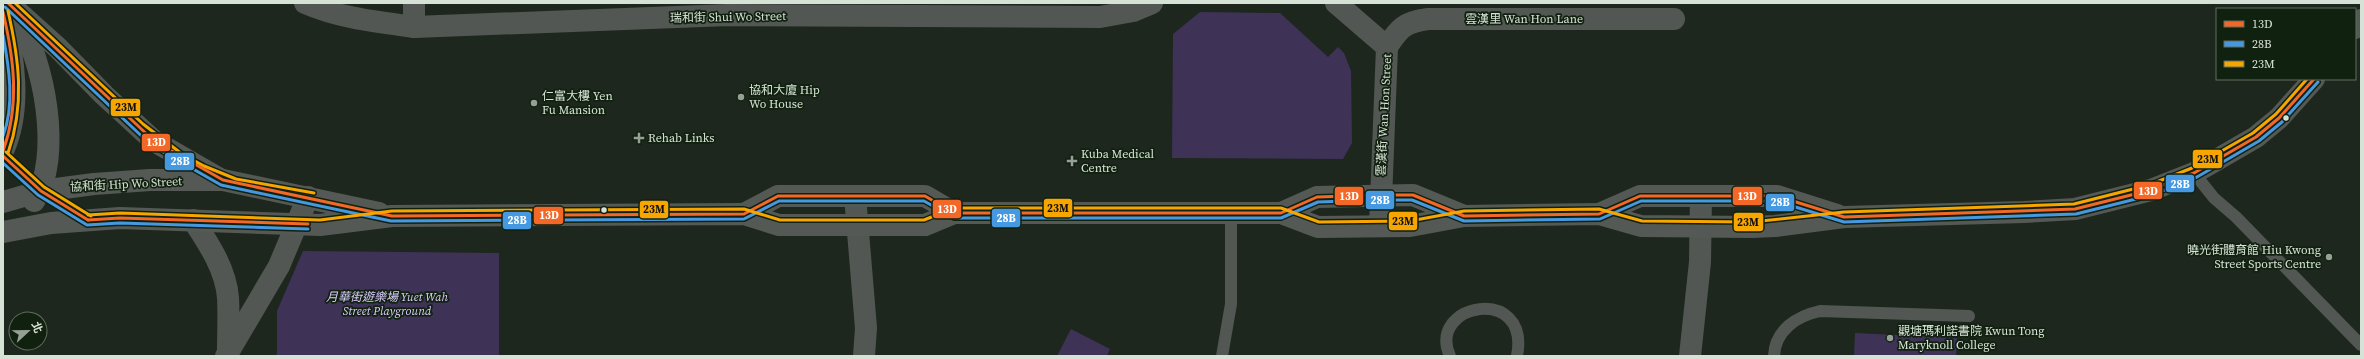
<svg xmlns="http://www.w3.org/2000/svg" width="2364" height="359" viewBox="0 0 2364 359" font-family="'Source Serif 4','Noto Sans TC',serif">
<style>
.green{fill:#3e3257}
.lines{fill:none;stroke-linecap:round;stroke-linejoin:round}
.service{stroke:#535753;stroke-width:12}
.minor{stroke:#535753;stroke-width:22}
.tertiary{stroke:#535753;stroke-width:22}
.secondary{stroke:#555955;stroke-width:22}
.bus-1-casing{stroke:#112110;stroke-width:6}
.bus-2-casing{stroke:#112110;stroke-width:6}
.bus-3-casing{stroke:#112110;stroke-width:6}
.bus-1{stroke:#f36827;stroke-width:3}
.bus-2{stroke:#4699e1;stroke-width:3}
.bus-3{stroke:#f7a600;stroke-width:3}
.poi-dot{fill:#96a195;stroke:#112110;stroke-width:1.5}
.bus-dot{fill:#d7e2d6;stroke:#112110;stroke-width:1.5}
.labels{text-anchor:middle;stroke-width:3.5;stroke-linejoin:round;paint-order:stroke}
.street-label{font-size:12px;fill:#d7e2d6;stroke:#112110}
.poi-label{font-size:12px;fill:#d7e2d6;stroke:#112110;text-anchor:start}
.park-label{font-size:12px;font-style:italic;fill:#dbcbff;stroke:#112110}
.line-badge{stroke:#112110;stroke-width:1.5}
.badge-label{font-size:11px;text-anchor:middle;font-weight:bold;fill:#fff}
.pale-badge-label{font-size:11px;text-anchor:middle;font-weight:bold;fill:#111}
</style>
<rect width="100%" height="100%" fill="#1e271d"/>
<g class="green">
<path d="M 1200,12 L 1280,13 L 1328,57 L 1338,47 L 1344,53 L 1351,71 L 1352,143 L 1343,159 L 1172,158 L 1173,34 Z"/>
<path d="M 303,251 L 499,253 L 499,356 L 274,356 L 277,354 L 277,311 Z"/>
<path d="M 1071,329 L 1110,349 L 1107,356 L 1057,356 Z"/>
<path d="M 1855,333 L 1957,338 L 1956,356 L 1854,356 Z"/>
</g>
<g class="lines">
<g class="service">
<path d="M 3,156 L 41,191 L 85,218"/>
<path d="M 2194,173 L 2214,198 L 2236,217 L 2361,345"/>
<path d="M 1222,356 L 1231,304 L 1231,213"/>
<path d="M 1450,356 C 1426,303 1531,284 1517,356"/>
<path d="M 1774,356 C 1775,330 1797,316 1820,311 L 1969,316"/>
</g>
<g class="minor">
<path d="M 305,3 C 339,18 378,22 414,27 L 728,15 L 1100,17 L 1133,11 L 1152,3"/>
<path d="M 414,3 L 414,27"/>
<path d="M 1336,3 L 1387,47 L 1380,226"/>
<path d="M 1387,47 C 1399,28 1405,22 1428,19 L 1674,19"/>
<path d="M 855,196 L 866,328 L 864,356"/>
<path d="M 193,220 C 208,243 226,269 228,298 C 229,315 228,333 228,351"/>
<path d="M 226,356 L 279,266 L 308,197"/>
</g>
<path class="tertiary" d="M 1690,356 L 1700,262 L 1701,196"/>
<g class="secondary">
<path d="M 8,3 L 58,48 L 104,95 L 154,141 L 220,179"/>
<path d="M 3,12 C 14,56 22,109 3,151"/>
<path d="M 17,18 C 44,59 63,158 34,201"/>
<path d="M 2355,28 L 2361,20"/>
<path d="M 3,202 L 41,191 L 94,184 L 150,180 L 223,180 L 379,213"/>
<path d="M 1281,213 L 1317,197 L 1413,195 L 1464,216"/>
<path d="M 744,214 L 778,196 L 925,196 L 954,213"/>
<path d="M 1599,214 L 1640,196 L 1777,196 L 1837,215"/>
<path d="M 3,232 L 51,223 L 120,218 L 320,225 L 392,216 L 744,214 L 779,225 L 925,225 L 954,213 L 1281,213 L 1318,227 L 1410,226 L 1464,216 L 1599,214 L 1641,226 L 1752,227 L 1775,226 L 1844,217 L 2024,212 L 2075,209 L 2151,190 L 2194,173 L 2256,137 L 2279,118 L 2314,79"/>
</g>
<defs>
<g id="bus-1">
<path d="M 8,3 L 154,141 L 223,180 L 392,216 L 744,214 L 778,196 L 925,196 L 954,213 L 1281,213 L 1317,197 L 1380,195 L 1413,195 L 1464,216 L 1599,214 L 1640,196 L 1777,196 L 1844,217 L 2075,209 L 2151,190 L 2194,173 L 2256,137 L 2279,118 L 2314,79"/>
<path d="M 3,12 C 14,59 20,105 3,151"/>
<path d="M 3,156 L 41,191 L 88,220"/>
<path d="M 88,220 L 120,218 L 308,224"/>
</g>
<g id="bus-2">
<path d="M 5,7 L 151,145 L 221,185 L 391,221 L 744,219 L 779,201 L 924,201 L 954,218 L 1281,218 L 1318,202 L 1380,200 L 1412,200 L 1464,221 L 1600,219 L 1641,201 L 1776,201 L 1844,222 L 2076,214 L 2152,195 L 2197,177 L 2259,141 L 2282,122 L 2318,82"/>
<path d="M 3,35 C 9,67 15,105 3,136"/>
<path d="M 3,163 L 38,195 L 87,225 L 120,223 L 308,229"/>
</g>
<g id="bus-3">
<path d="M 15,3 L 143,124 L 182,154 L 204,166 L 236,179 L 314,193"/>
<path d="M 6,152 L 44,187 L 91,216"/>
<path d="M 8,153 C 25,105 19,59 8,11"/>
<path d="M 88,215 L 120,213 L 320,220 L 392,211 L 744,209 L 780,220 L 924,220 L 954,208 L 1281,208 L 1319,222 L 1410,221 L 1464,211 L 1599,209 L 1642,221 L 1752,222 L 1844,212 L 2074,204 L 2149,185 L 2192,168 L 2253,133 L 2276,114 L 2307,79"/>
</g>
</defs>
<use href="#bus-1" class="bus-1-casing"/>
<use href="#bus-2" class="bus-2-casing"/>
<use href="#bus-3" class="bus-3-casing"/>
<use href="#bus-1" class="bus-1"/>
<use href="#bus-2" class="bus-2"/>
<use href="#bus-3" class="bus-3"/>
</g>
<g class="poi-dot">
<circle cx="741" cy="97" r="4"/>
<circle cx="534" cy="103" r="4"/>
<path d="M637 132h4v4h4v4h-4v4h-4v-4h-4v-4h4z"/>
<path d="M1070 155h4v4h4v4h-4v4h-4v-4h-4v-4h4z"/>
<circle cx="2329" cy="257" r="4"/>
<circle cx="1890" cy="338" r="4"/>
</g>
<g class="bus-dot">
<circle cx="2286" cy="118" r="3.5"/>
<circle cx="604" cy="210" r="3.5"/>
</g>
<g class="labels">
<g class="street-label">
<text transform="translate(728 17) rotate(-1)" y="4">瑞和街 Shui Wo Street</text>
<text x="1524" y="23">雲漢里 Wan Hon Lane</text>
<text transform="translate(1384 115) rotate(-87)" y="4">雲漢街 Wan Hon Street</text>
<text transform="translate(126 184) rotate(-3)" y="4">協和街 Hip Wo Street</text>
</g>
<g class="poi-label">
<text x="749" y="94">協和大廈 Hip<tspan x="749" dy="14">Wo House</tspan></text>
<text x="542" y="100">仁富大樓 Yen<tspan x="542" dy="14">Fu Mansion</tspan></text>
<text x="648" y="142">Rehab Links</text>
<text x="1081" y="158">Kuba Medical<tspan x="1081" dy="14">Centre</tspan></text>
<text x="2321" y="254" text-anchor="end">曉光街體育館 Hiu Kwong<tspan x="2321" dy="14">Street Sports Centre</tspan></text>
<text x="1898" y="335">觀塘瑪利諾書院 Kwun Tong<tspan x="1898" dy="14">Maryknoll College</tspan></text>
</g>
<g class="park-label">
<text x="387" y="301">月華街遊樂場 Yuet Wah<tspan x="387" dy="14">Street Playground</tspan></text>
</g>
</g>
<g class="line-badge">
<rect x="110" y="98" width="31" height="19" rx="4" fill="#f7a600"/>
<rect x="141" y="133" width="30" height="19" rx="4" fill="#f36827"/>
<rect x="2192" y="149" width="31" height="20" rx="4" fill="#f7a600"/>
<rect x="164" y="152" width="31" height="19" rx="4" fill="#4699e1"/>
<rect x="2165" y="174" width="30" height="19" rx="4" fill="#4699e1"/>
<rect x="2133" y="181" width="30" height="19" rx="4" fill="#f36827"/>
<rect x="1334" y="186" width="30" height="20" rx="4" fill="#f36827"/>
<rect x="1732" y="186" width="31" height="20" rx="4" fill="#f36827"/>
<rect x="1365" y="190" width="30" height="20" rx="4" fill="#4699e1"/>
<rect x="1765" y="193" width="30" height="19" rx="4" fill="#4699e1"/>
<rect x="1043" y="198" width="30" height="20" rx="4" fill="#f7a600"/>
<rect x="932" y="199" width="30" height="20" rx="4" fill="#f36827"/>
<rect x="639" y="200" width="30" height="19" rx="4" fill="#f7a600"/>
<rect x="533" y="206" width="31" height="19" rx="4" fill="#f36827"/>
<rect x="991" y="208" width="30" height="20" rx="4" fill="#4699e1"/>
<rect x="502" y="211" width="30" height="19" rx="4" fill="#4699e1"/>
<rect x="1388" y="211" width="30" height="20" rx="4" fill="#f7a600"/>
<rect x="1733" y="212" width="31" height="20" rx="4" fill="#f7a600"/>
</g>
<g class="badge-label">
<text x="156" y="146">13D</text>
<text x="180" y="165">28B</text>
<text x="2180" y="188">28B</text>
<text x="2148" y="195">13D</text>
<text x="1349" y="200">13D</text>
<text x="1747" y="200">13D</text>
<text x="1380" y="204">28B</text>
<text x="1780" y="206">28B</text>
<text x="947" y="213">13D</text>
<text x="549" y="219">13D</text>
<text x="1006" y="222">28B</text>
<text x="517" y="224">28B</text>
</g>
<g class="pale-badge-label">
<text x="126" y="111">23M</text>
<text x="2208" y="163">23M</text>
<text x="1058" y="212">23M</text>
<text x="654" y="213">23M</text>
<text x="1403" y="225">23M</text>
<text x="1748" y="226">23M</text>
</g>
<rect width="2364" height="359" fill="none" stroke="#d7e2d6" stroke-width="8"/>
<rect x="2216" y="8" width="140" height="72" fill="#112110" stroke="#606e5f"/>
<rect x="2224" y="21" width="20" height="6" fill="#f36827" stroke="#606e5f"/>
<text x="2252" y="28" font-size="12" fill="#d7e2d6">13D</text>
<rect x="2224" y="41" width="20" height="6" fill="#4699e1" stroke="#606e5f"/>
<text x="2252" y="48" font-size="12" fill="#d7e2d6">28B</text>
<rect x="2224" y="61" width="20" height="6" fill="#f7a600" stroke="#606e5f"/>
<text x="2252" y="68" font-size="12" fill="#d7e2d6">23M</text>
<g transform="translate(28 331) rotate(68)"><circle r="19" fill="#112110" stroke="#606e5f"/>
<path d="M0-3L7 15L0 10L-7 15Z" fill="#96a195"/>
<text y="-6" font-size="11" font-weight="bold" text-anchor="middle" fill="#d7e2d6">北</text>
</g>
</svg>
